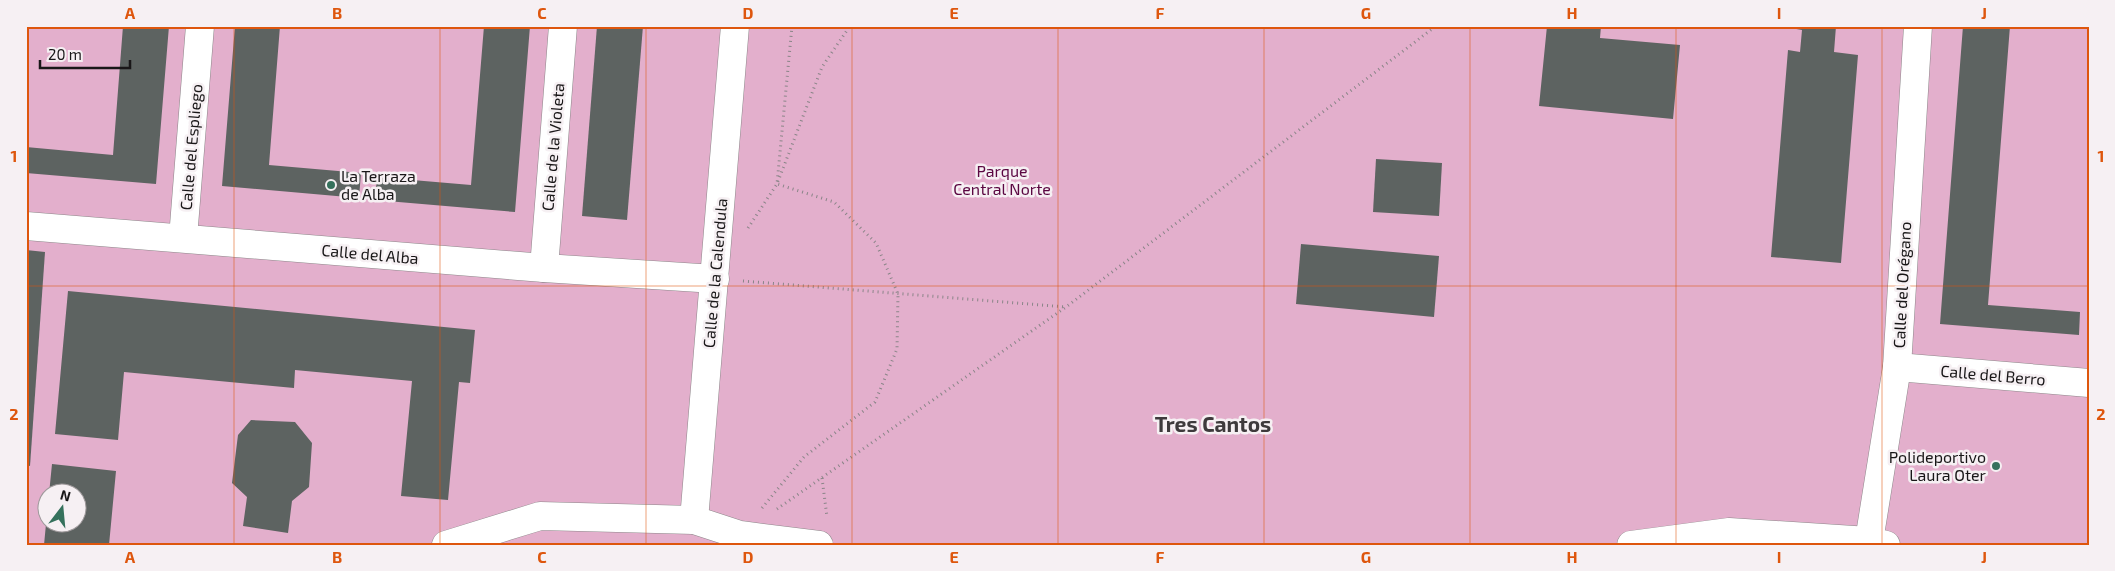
<svg xmlns="http://www.w3.org/2000/svg" width="2115" height="571" viewBox="0 0 2115 571" font-family="'Exo 2',sans-serif">
<style>
.green{fill:#e3afcc;fill-rule:evenodd}
.building{fill:#5d6361}
.lines{fill:none;stroke-linecap:round;stroke-linejoin:round}
.street-casing{stroke:#8d878a;stroke-width:29}
.path{stroke:#8a8588;stroke-width:3;stroke-dasharray:1 4;stroke-linecap:butt}
.street{stroke:#fff;stroke-width:28}
.grid{fill:none;stroke:#de560d;stroke-width:1;stroke-opacity:0.55}
.poi-dot{fill:#35715c;stroke:#f6f0f3;stroke-width:2}
.labels{text-anchor:middle;stroke-width:5;stroke-linejoin:round;paint-order:stroke}
.street-label{font-size:16px;fill:#191718;stroke:#f6f0f3}
.park-label{font-size:16px;fill:#5b0742;stroke:#f6f0f3}
.poi-label{font-size:16px;fill:#191718;stroke:#f6f0f3;text-anchor:start}
.district-label{font-size:21px;font-weight:bold;fill:#3e3a3c;stroke:#f6f0f3}
.neatline{fill:none;stroke:#de560d;stroke-width:2}
.grid-label{font-size:16px;text-anchor:middle;font-weight:bold;fill:#de560d}
</style>
<rect width="100%" height="100%" fill="#e9e2e6"/>
<path class="green" d="M 26,26 L 2089,26 L 2089,545 L 26,545 ZM 48,494 L 78,494 L 78,524 L 48,524 Z"/>
<g class="building">
<path d="M 123,26 L 169,26 L 156,184 L 26,173 L 26,147 L 113,155 Z"/>
<path d="M 235,26 L 280,26 L 269,165 L 361,173 L 359,198 L 222,186 Z"/>
<path d="M 484,26 L 530,26 L 515,212 L 375,200 L 377,177 L 471,185 Z"/>
<path d="M 597,26 L 643,26 L 627,220 L 582,216 Z"/>
<path d="M 1547,26 L 1601,26 L 1600,38 L 1680,45 L 1673,119 L 1539,106 Z"/>
<path d="M 1779,26 L 1836,26 L 1834,52 L 1858,55 L 1841,263 L 1771,257 L 1788,50 L 1800,52 L 1802,30 Z"/>
<path d="M 1963,26 L 2010,26 L 1988,305 L 2080,312 L 2079,335 L 1940,324 Z"/>
<path d="M 1376,159 L 1442,163 L 1439,216 L 1373,212 Z"/>
<path d="M 1301,244 L 1439,256 L 1434,317 L 1296,304 Z"/>
<path d="M 26,250 L 45,252 L 30,466 L 26,465 Z"/>
<path d="M 68,291 L 475,330 L 470,383 L 459,382 L 448,500 L 401,496 L 412,381 L 295,370 L 294,388 L 124,372 L 118,440 L 55,434 Z"/>
<path d="M 251,420 L 295,422 L 312,443 L 309,487 L 292,501 L 288,533 L 243,526 L 247,497 L 232,483 L 238,435 Z"/>
<path d="M 52,464 L 116,471 L 109,545 L 44,545 L 46,524 L 78,524 L 78,494 L 49,494 Z"/>
</g>
<g class="lines">
<defs>
<g id="street">
<path d="M 26,226 L 544,268 L 715,279"/>
<path d="M 183,238 L 200,26"/>
<path d="M 544,268 L 563,26"/>
<path d="M 1897,367 L 2089,383"/>
<path d="M 694,520 L 735,26"/>
<path d="M 1869,541 L 1897,367 L 1918,26"/>
<path d="M 446,545 L 540,516 L 694,520 L 740,535 L 819,545"/>
<path d="M 1631,545 L 1729,532 L 1869,541 L 1886,545"/>
</g>
</defs>
<use href="#street" class="street-casing"/>
<g class="path">
<path d="M 748,228 L 777,184 L 822,67 L 850,26"/>
<path d="M 743,281 L 1066,307"/>
<path d="M 822,478 L 827,517"/>
<path d="M 762,508 L 804,457 L 875,402 L 897,349 L 898,294 L 876,243 L 834,202 L 777,184 L 792,26"/>
<path d="M 777,509 L 1066,307 L 1436,26"/>
</g>
<use href="#street" class="street"/>
</g>
<path class="grid" d="M 234,26 L 234,545M 440,26 L 440,545M 646,26 L 646,545M 852,26 L 852,545M 1058,26 L 1058,545M 1264,26 L 1264,545M 1470,26 L 1470,545M 1676,26 L 1676,545M 1882,26 L 1882,545M 26,286 L 2089,286"/>
<g class="poi-dot">
<circle cx="331" cy="185" r="5"/>
<circle cx="1996" cy="466" r="5"/>
</g>
<g class="labels">
<g class="street-label">
<text transform="translate(191 147) rotate(-85)" y="6">Calle del Espliego</text>
<text transform="translate(553 147) rotate(-85)" y="6">Calle de la Violeta</text>
<text transform="translate(370 254) rotate(5)" y="6">Calle del Alba</text>
<text transform="translate(715 273) rotate(-85)" y="6">Calle de la Calendula</text>
<text transform="translate(1902 285) rotate(-87)" y="6">Calle del Orégano</text>
<text transform="translate(1993 375) rotate(5)" y="6">Calle del Berro</text>
</g>
<g class="park-label">
<text x="1002" y="177">Parque<tspan x="1002" dy="18">Central Norte</tspan></text>
</g>
<g class="poi-label">
<text x="341" y="182">La Terraza<tspan x="341" dy="18">de Alba</tspan></text>
<text x="1986" y="463" text-anchor="end">Polideportivo<tspan x="1986" dy="18">Laura Oter</tspan></text>
</g>
<g class="district-label">
<text x="1213" y="432">Tres Cantos</text>
</g>
</g>
<rect width="2115" height="571" fill="none" stroke="#f6f0f3" stroke-width="55"/>
<g transform="translate(62 508) rotate(16)"><circle r="24" fill="#f6f0f3" stroke="#9e999b"/>
<path d="M0-4L9 19L0 12L-9 19Z" fill="#35715c"/>
<text y="-8" font-size="14" font-weight="bold" text-anchor="middle" fill="#191718">N</text>
</g>
<path d="M40 60v8h90v-8" fill="none" stroke="#191718" stroke-width="2.5"/>
<text x="48" y="60" font-size="15" fill="#191718" stroke="#f6f0f3" stroke-width="4" paint-order="stroke">20 m</text>
<rect x="28" y="28" width="2060" height="516" class="neatline"/>
<g class="grid-label">
<text x="130" y="19">A</text>
<text x="337" y="19">B</text>
<text x="542" y="19">C</text>
<text x="748" y="19">D</text>
<text x="954" y="19">E</text>
<text x="1160" y="19">F</text>
<text x="1366" y="19">G</text>
<text x="1572" y="19">H</text>
<text x="1779" y="19">I</text>
<text x="1984" y="19">J</text>
<text x="14" y="162">1</text>
<text x="2101" y="162">1</text>
<text x="14" y="420">2</text>
<text x="2101" y="420">2</text>
<text x="130" y="563">A</text>
<text x="337" y="563">B</text>
<text x="542" y="563">C</text>
<text x="748" y="563">D</text>
<text x="954" y="563">E</text>
<text x="1160" y="563">F</text>
<text x="1366" y="563">G</text>
<text x="1572" y="563">H</text>
<text x="1779" y="563">I</text>
<text x="1984" y="563">J</text>
</g>
</svg>
